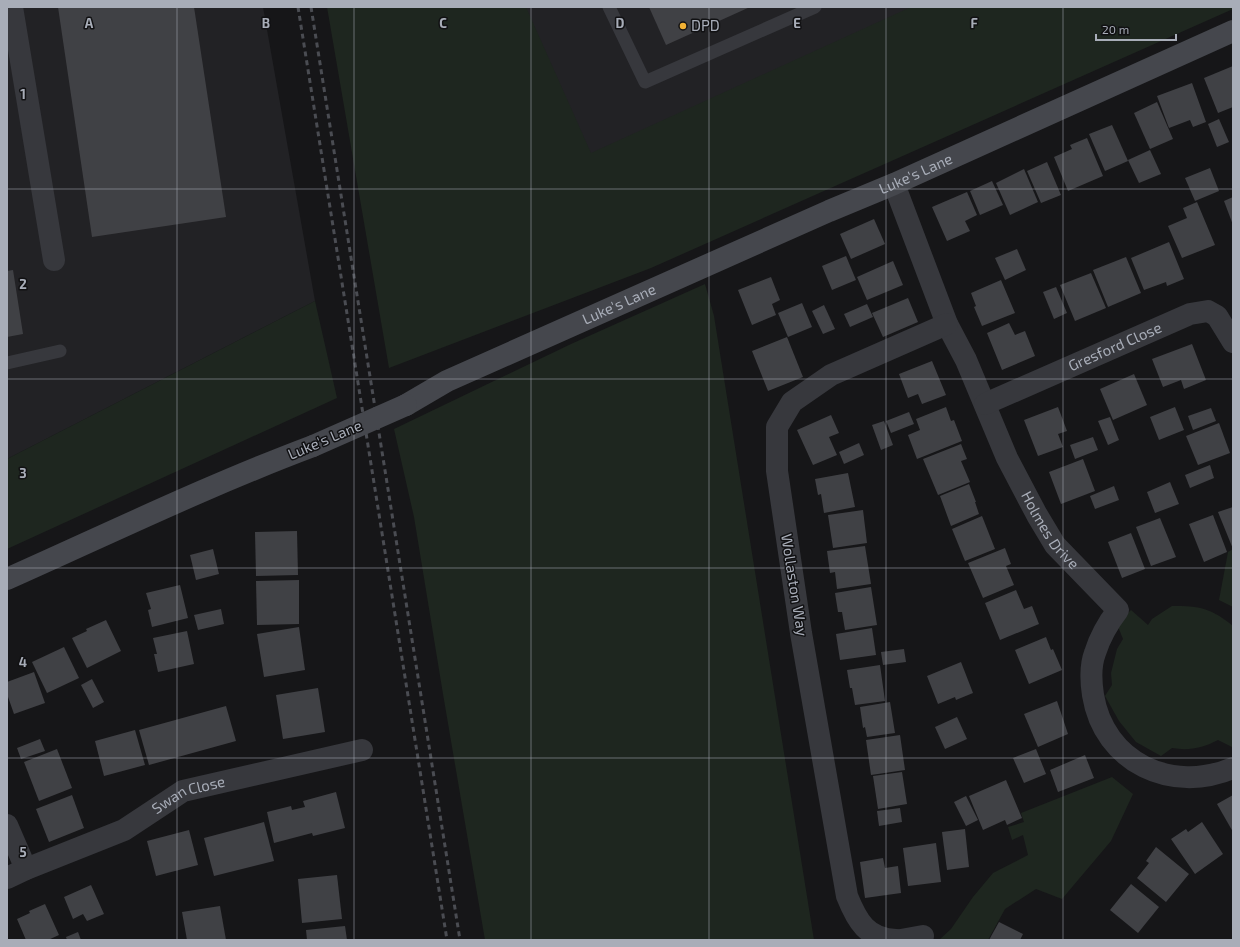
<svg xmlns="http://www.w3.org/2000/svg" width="1240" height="947" viewBox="0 0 1240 947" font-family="'Exo 2',sans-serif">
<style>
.built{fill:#222225}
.green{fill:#1e261f}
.building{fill:#404145}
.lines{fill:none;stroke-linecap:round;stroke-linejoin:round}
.lane{stroke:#37383d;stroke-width:13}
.street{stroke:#37383d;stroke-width:22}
.secondary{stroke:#45474d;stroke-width:22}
.rail{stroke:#4a4c52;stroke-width:3;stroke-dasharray:5 4;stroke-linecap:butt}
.secondary-bridge{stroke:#45474d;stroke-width:22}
.grid{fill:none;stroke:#a8adb8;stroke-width:1;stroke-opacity:0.55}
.poi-dot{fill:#f2b134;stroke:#111113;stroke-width:1.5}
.labels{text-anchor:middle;stroke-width:3;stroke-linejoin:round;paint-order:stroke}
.poi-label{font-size:15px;fill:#a8adb8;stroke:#111113;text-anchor:start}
.street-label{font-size:15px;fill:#a8adb8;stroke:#111113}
.grid-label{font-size:13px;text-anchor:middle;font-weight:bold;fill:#a8adb8;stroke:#111113;stroke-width:3;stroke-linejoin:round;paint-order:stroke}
</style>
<rect width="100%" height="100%" fill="#161618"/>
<g class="built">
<path d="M 7,7 L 263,7 L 315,301 L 7,459 Z"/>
<path d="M 420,7 L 1039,7 L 597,199 Z"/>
</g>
<g class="green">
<path d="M 327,7 L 526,7 L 591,153 L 911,7 L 1233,7 L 1233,9 L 651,268 L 389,368 Z"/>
<path d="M 705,284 L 714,316 L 814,940 L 485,940 L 443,694 L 414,517 L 394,429 L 571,344 Z"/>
<path d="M 315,301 L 337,398 L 7,549 L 7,459 Z"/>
<path d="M 1233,549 L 1233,607 L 1219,600 L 1228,552 Z"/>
<path d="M 1172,606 C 1200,606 1211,608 1233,626 L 1232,747 L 1218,740 C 1203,748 1189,751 1172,748 L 1161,756 L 1136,742 L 1119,721 L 1105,696 L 1112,685 L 1111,673 L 1117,649 L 1123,639 L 1117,624 L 1131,610 L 1148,625 L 1152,619 Z"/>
<path d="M 1112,777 L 1133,794 L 1111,841 L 1062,899 L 1036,889 L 1005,909 L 988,940 L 939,940 L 951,929 L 973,897 L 993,873 L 1028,855 L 1023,835 L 1012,840 L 1008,827 L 1024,822 L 1021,813 Z"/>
</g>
<g class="building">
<path d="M 58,7 L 194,7 L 226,217 L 92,237 Z"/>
<path d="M 649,7 L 750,7 L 666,45 Z"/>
<path d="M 1233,66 L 1233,107 L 1218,113 L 1204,78 Z"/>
<path d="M 1192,83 L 1206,122 L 1193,127 L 1190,120 L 1169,128 L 1157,96 Z"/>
<path d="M 1157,102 L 1173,139 L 1150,149 L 1134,113 Z"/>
<path d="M 1219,119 L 1229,142 L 1217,147 L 1208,124 Z"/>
<path d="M 1112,125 L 1128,161 L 1105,171 L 1089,134 Z"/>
<path d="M 1087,138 L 1103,176 L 1068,191 L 1054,157 L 1072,149 L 1070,145 Z"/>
<path d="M 1150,150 L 1161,174 L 1139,183 L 1128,160 Z"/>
<path d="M 1047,162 L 1061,195 L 1041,203 L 1027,171 Z"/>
<path d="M 1210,168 L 1219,191 L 1195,201 L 1185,178 Z"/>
<path d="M 1024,169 L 1038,202 L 1010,215 L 996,183 Z"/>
<path d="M 992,181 L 1003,205 L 980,215 L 970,191 Z"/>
<path d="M 967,192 L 977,215 L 965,221 L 970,231 L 947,241 L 932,207 Z"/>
<path d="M 1233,197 L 1233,225 L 1224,201 Z"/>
<path d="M 1197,202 L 1215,245 L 1182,258 L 1168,226 L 1187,218 L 1183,208 Z"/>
<path d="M 874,219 L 885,244 L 851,259 L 840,234 Z"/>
<path d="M 1169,242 L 1184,279 L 1167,286 L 1166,282 L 1144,290 L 1131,258 Z"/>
<path d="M 1017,249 L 1026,270 L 1005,280 L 995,258 Z"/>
<path d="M 846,256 L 856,280 L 832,290 L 822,266 Z"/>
<path d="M 1126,257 L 1141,293 L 1108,307 L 1093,270 Z"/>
<path d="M 893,261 L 903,285 L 867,300 L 857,277 Z"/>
<path d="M 13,270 L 23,334 L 7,337 L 7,271 Z"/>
<path d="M 1091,273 L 1106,308 L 1075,321 L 1060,285 Z"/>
<path d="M 771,277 L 780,300 L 772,304 L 776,315 L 752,325 L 738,290 Z"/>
<path d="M 1001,280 L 1015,313 L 982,326 L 974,307 L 976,306 L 971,293 Z"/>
<path d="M 1056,287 L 1067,313 L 1054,319 L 1043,292 Z"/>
<path d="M 908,298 L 918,322 L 883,337 L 872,313 Z"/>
<path d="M 802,303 L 812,327 L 788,337 L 778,313 Z"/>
<path d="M 867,304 L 873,317 L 850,327 L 844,314 Z"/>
<path d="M 824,305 L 835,329 L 823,334 L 812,311 Z"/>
<path d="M 1009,323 L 1015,335 L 1025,331 L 1035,356 L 1002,370 L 987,333 Z"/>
<path d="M 787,337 L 803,377 L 768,391 L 752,351 Z"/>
<path d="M 1192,344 L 1206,380 L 1184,389 L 1181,380 L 1163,387 L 1152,359 Z"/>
<path d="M 932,361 L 946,395 L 922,404 L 918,394 L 908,398 L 899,374 Z"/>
<path d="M 1134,374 L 1147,405 L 1113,420 L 1100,389 Z"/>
<path d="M 946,407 L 951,421 L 954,420 L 962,441 L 917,459 L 908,435 L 920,430 L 916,419 Z"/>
<path d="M 1058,407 L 1067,431 L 1058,434 L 1063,447 L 1038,456 L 1024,420 Z"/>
<path d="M 1175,407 L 1184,430 L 1159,440 L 1150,417 Z"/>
<path d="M 1211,408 L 1216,421 L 1193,430 L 1188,416 Z"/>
<path d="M 909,412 L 914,424 L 891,433 L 886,421 Z"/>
<path d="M 831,415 L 839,433 L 829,437 L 837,455 L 813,465 L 797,430 Z"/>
<path d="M 1110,417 L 1119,440 L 1108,445 L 1098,421 Z"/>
<path d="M 884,421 L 893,445 L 881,450 L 872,425 Z"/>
<path d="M 1219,423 L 1230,453 L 1198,465 L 1186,436 Z"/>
<path d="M 1093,437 L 1098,450 L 1075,459 L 1070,445 Z"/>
<path d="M 859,443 L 864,455 L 844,464 L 839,452 Z"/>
<path d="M 961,444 L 967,459 L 961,461 L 970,482 L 938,495 L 923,459 Z"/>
<path d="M 1083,459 L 1095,491 L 1061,504 L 1049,472 Z"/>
<path d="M 1210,465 L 1214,478 L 1190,488 L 1185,475 Z"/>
<path d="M 848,473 L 855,507 L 824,513 L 821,494 L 818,495 L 815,479 Z"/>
<path d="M 1170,482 L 1179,504 L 1155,513 L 1147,492 Z"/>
<path d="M 969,484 L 976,502 L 975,502 L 979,514 L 951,526 L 940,496 Z"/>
<path d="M 1114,486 L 1119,500 L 1095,509 L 1090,496 Z"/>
<path d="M 1233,507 L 1233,549 L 1218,512 Z"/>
<path d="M 863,510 L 867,543 L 833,548 L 828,515 Z"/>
<path d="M 1213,515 L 1227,552 L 1204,562 L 1189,524 Z"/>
<path d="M 982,516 L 995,549 L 965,561 L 952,529 Z"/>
<path d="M 1160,518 L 1176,557 L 1151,566 L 1136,527 Z"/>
<path d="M 297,531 L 298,575 L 256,576 L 255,532 Z"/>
<path d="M 1131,533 L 1145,569 L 1122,578 L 1108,542 Z"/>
<path d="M 865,546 L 871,584 L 837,589 L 835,572 L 830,573 L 827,551 Z"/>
<path d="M 1005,548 L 1011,564 L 1006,566 L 1014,585 L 983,598 L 968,563 Z"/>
<path d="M 213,549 L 219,574 L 196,580 L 190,555 Z"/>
<path d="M 299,580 L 299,624 L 257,625 L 256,581 Z"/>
<path d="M 180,585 L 188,618 L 152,627 L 148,610 L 151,609 L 146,593 Z"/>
<path d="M 871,587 L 877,625 L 845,630 L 842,612 L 838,612 L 835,593 Z"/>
<path d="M 1016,590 L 1024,609 L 1032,606 L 1039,624 L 1000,640 L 985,603 Z"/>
<path d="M 221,609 L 224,624 L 198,630 L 194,615 Z"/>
<path d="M 106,620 L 121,651 L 87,668 L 72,638 L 87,631 L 86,629 Z"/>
<path d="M 299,627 L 305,670 L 264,677 L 257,634 Z"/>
<path d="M 872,628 L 876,655 L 840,660 L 836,634 Z"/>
<path d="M 187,631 L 194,664 L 158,672 L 154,654 L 157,654 L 153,638 Z"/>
<path d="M 1046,637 L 1051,650 L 1053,649 L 1062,670 L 1029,684 L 1015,650 Z"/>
<path d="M 64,647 L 79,678 L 47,693 L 32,662 Z"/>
<path d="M 904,649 L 906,662 L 883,665 L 881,652 Z"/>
<path d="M 961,662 L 973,693 L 956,700 L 955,697 L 938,704 L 927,676 Z"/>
<path d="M 880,665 L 885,701 L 855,705 L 852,688 L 850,688 L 847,670 Z"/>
<path d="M 34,672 L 45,703 L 14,714 L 7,694 L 7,682 Z"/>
<path d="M 92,679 L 104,702 L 93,708 L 81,685 Z"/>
<path d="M 318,688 L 325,732 L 283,739 L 276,695 Z"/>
<path d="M 1057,701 L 1068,734 L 1038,747 L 1024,714 Z"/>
<path d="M 890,702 L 895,733 L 867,737 L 865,727 L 863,728 L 860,707 Z"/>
<path d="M 226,706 L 236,741 L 149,765 L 139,730 Z"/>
<path d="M 957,717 L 967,739 L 945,749 L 935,727 Z"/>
<path d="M 135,730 L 145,765 L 104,776 L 95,741 Z"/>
<path d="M 900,735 L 905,770 L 871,775 L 866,740 Z"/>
<path d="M 40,739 L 45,751 L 21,759 L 17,748 Z"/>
<path d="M 57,749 L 72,788 L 39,801 L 24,762 Z"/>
<path d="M 1036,749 L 1046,774 L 1024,783 L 1013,758 Z"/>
<path d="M 1085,755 L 1094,778 L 1058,792 L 1050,770 Z"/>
<path d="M 902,772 L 907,804 L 878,809 L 873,776 Z"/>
<path d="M 1006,780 L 1022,818 L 1007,825 L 1005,820 L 983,830 L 969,796 Z"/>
<path d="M 336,792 L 345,828 L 313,836 L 312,833 L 274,843 L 267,812 L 291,806 L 292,810 L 305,807 L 303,801 Z"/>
<path d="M 72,795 L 84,828 L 49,842 L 36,809 Z"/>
<path d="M 1233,795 L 1233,832 L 1217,804 Z"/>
<path d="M 966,796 L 978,820 L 966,826 L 954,802 Z"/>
<path d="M 900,808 L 902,822 L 879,826 L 877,811 Z"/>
<path d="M 264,822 L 274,861 L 214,876 L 204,838 Z"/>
<path d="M 1202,822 L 1223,854 L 1195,874 L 1171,839 L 1186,829 L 1188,832 Z"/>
<path d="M 965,829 L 969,867 L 947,870 L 942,832 Z"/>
<path d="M 189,830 L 198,865 L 156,876 L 147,841 Z"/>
<path d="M 936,843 L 941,882 L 908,886 L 903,848 Z"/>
<path d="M 1156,847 L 1189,874 L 1166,902 L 1137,878 L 1149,863 L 1146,861 Z"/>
<path d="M 883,858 L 885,868 L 898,866 L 901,893 L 865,898 L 860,862 Z"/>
<path d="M 337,875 L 342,919 L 302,923 L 298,879 Z"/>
<path d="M 1131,884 L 1159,907 L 1138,933 L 1110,910 Z"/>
<path d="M 91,885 L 104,914 L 87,921 L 83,914 L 73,919 L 64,897 Z"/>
<path d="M 45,904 L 59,935 L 48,940 L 26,940 L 17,919 L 30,913 L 29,911 Z"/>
<path d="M 220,906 L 226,940 L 187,940 L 182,912 Z"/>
<path d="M 999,922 L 1023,934 L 1020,940 L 989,940 Z"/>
<path d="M 345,926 L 347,940 L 307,940 L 306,930 Z"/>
<path d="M 78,932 L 81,940 L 67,940 L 66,937 Z"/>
</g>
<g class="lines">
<g class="lane">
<path d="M 609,7 L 645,82 L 815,7"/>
<path d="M 7,363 L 60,351"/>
</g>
<g class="street">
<path d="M 12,7 L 54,260"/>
<path id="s1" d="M 894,184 L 947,324 L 966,360 L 1007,458 L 1037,515 L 1055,545 L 1118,610 C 1108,623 1100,637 1095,653 C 1090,666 1091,682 1093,695 C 1104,763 1172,794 1233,768"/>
<path id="s2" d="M 985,404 L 1190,314 L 1208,311 L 1217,316 L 1233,342"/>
<path d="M 7,825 L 26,869"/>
<path id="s3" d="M 7,878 L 26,869 L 124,830 L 183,791 L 362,750"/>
<path d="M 896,940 C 867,939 857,921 847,896 L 801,633 L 777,471 L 777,427 L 792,402 L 831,375 L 947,324"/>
<path d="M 901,940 L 923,936"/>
</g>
<g class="secondary">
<path id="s4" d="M 406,405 L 447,381 L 829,211 L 894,184 L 1233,31"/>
<path d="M 7,579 C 108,534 209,485 313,446"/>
</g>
<g class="rail">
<path d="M 298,7 L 447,940"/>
<path d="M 311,7 L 460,940"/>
</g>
<path class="secondary-bridge" d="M 313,446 L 406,405"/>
</g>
<path class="grid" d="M 177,7 L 177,940M 354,7 L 354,940M 531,7 L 531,940M 709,7 L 709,940M 886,7 L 886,940M 1063,7 L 1063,940M 7,189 L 1233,189M 7,379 L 1233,379M 7,568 L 1233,568M 7,758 L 1233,758"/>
<circle class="poi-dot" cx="683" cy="26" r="4"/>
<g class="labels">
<g class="poi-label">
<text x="691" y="31">DPD</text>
</g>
<g class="street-label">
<text dy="5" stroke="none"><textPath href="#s4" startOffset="560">Luke's Lane</textPath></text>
<text dy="5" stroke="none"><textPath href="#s4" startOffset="236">Luke's Lane</textPath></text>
<text dy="5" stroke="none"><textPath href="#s2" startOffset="142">Gresford Close</textPath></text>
<text transform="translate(325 440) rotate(-23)" y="5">Luke's Lane</text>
<text dy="5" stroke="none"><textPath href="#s1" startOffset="381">Holmes Drive</textPath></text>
<text transform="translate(794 585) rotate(81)" y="5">Wollaston Way</text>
<text dy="5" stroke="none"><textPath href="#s3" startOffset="201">Swan Close</textPath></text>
</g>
</g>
<g class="grid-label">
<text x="89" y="28">A</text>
<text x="266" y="28">B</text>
<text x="443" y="28">C</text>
<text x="620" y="28">D</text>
<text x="797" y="28">E</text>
<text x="974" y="28">F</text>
<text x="23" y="99">1</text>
<text x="23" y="289">2</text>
<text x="23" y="478">3</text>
<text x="23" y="667">4</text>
<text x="23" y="857">5</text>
</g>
<rect width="1240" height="947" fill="none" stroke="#a8adb8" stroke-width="16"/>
<path d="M1096 34v6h80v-6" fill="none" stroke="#a8adb8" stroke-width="2"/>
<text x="1102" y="34" font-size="12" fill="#a8adb8" stroke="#111113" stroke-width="3" paint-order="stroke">20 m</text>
</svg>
